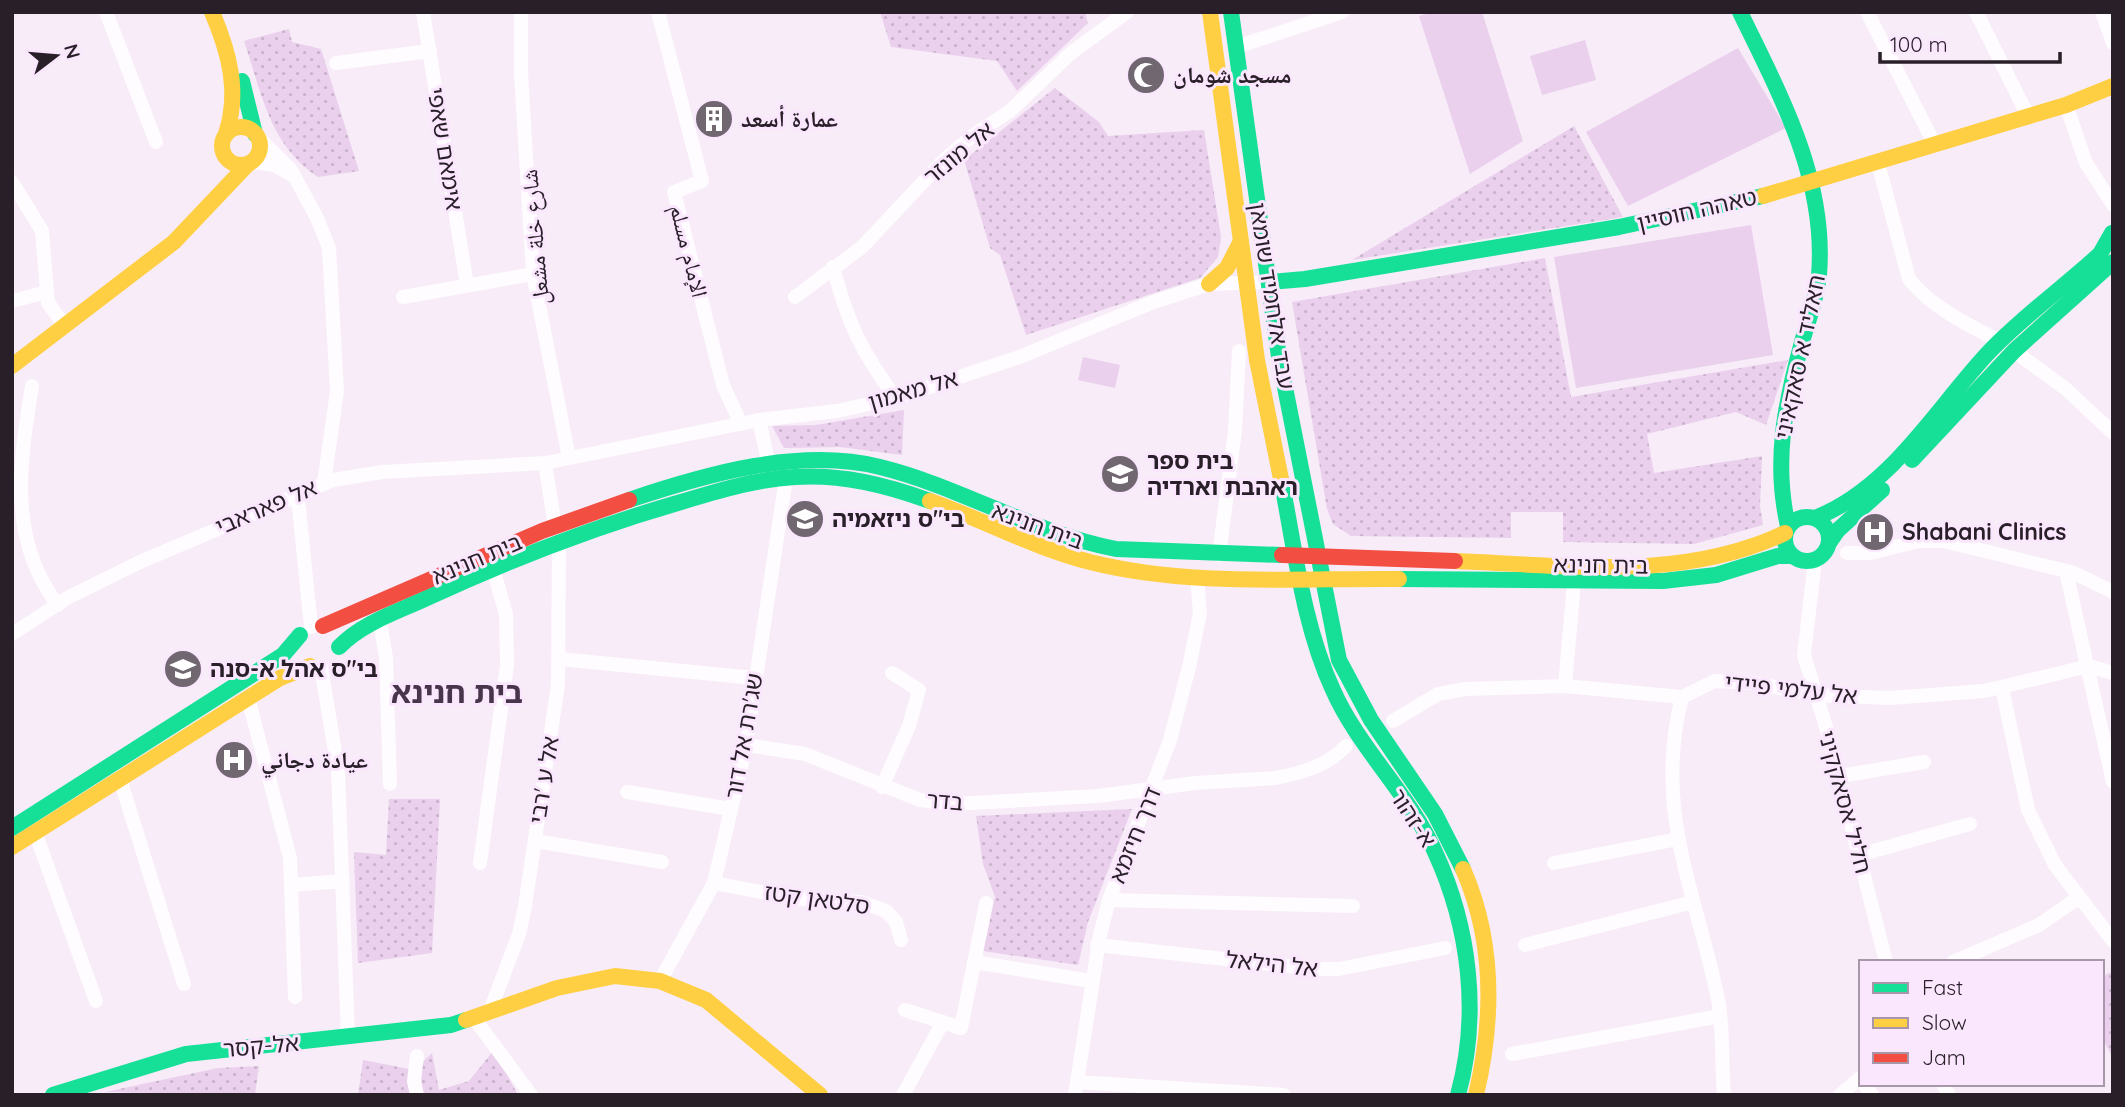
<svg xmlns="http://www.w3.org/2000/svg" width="2125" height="1107" viewBox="0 0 2125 1107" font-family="Quicksand,'Noto Naskh Arabic','Noto Sans Hebrew',sans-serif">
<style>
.grass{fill:url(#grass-dots)}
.garden{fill:#ead0ed}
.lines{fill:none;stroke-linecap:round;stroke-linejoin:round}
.street{stroke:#fefcfe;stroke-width:14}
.fast{stroke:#16e098;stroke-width:16}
.slow{stroke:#ffcf43;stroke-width:16}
.jam{stroke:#f24e42;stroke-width:16}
.labels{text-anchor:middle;stroke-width:6;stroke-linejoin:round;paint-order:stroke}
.poi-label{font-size:23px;font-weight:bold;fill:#281f29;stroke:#fbe7fd;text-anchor:start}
.street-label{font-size:23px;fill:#281f29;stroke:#fbe7fd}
.district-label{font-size:30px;font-weight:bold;fill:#49354b;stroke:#fbe7fd}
</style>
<defs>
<pattern id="grass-dots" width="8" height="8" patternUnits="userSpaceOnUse" patternTransform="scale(1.75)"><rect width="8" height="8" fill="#ead0ed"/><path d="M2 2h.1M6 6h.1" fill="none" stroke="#c9b2cb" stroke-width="1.8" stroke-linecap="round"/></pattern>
</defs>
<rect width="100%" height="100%" fill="#f7ecf8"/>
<g class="grass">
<path d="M 880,12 L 1085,12 L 1088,23 L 1017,91 L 997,61 L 891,47 Z"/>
<path d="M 289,29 L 292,42 L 321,49 L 359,171 L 318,177 C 269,144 262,94 244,41 Z"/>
<path d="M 1055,88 L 1099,122 L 1108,136 L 1204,130 L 1221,237 L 1218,257 L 1200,278 L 1026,335 L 1000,255 L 990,248 L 964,160 Z"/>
<path d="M 1574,126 L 1623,217 L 1352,260 Z"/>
<path d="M 1545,258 L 1571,397 L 1788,360 L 1766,425 L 1736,412 L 1647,434 L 1654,473 L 1762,456 L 1760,506 L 1763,525 L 1694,544 L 1563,542 L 1563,512 L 1511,512 L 1511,538 L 1351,536 L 1333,524 L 1327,509 L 1292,302 Z"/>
<path d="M 904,410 L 902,455 L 840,447 L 784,448 L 772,426 L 816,425 Z"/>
<path d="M 389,799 L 440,799 L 432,953 L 358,963 L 354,852 L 386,855 Z"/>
<path d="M 1132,809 L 1088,922 L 1078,965 L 983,951 L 995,897 L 983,864 L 976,816 Z"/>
<path d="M 2113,971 L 2113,1058 L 2102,1038 L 2102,977 Z"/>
<path d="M 494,1050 L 518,1095 L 358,1095 L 363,1060 L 414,1070 L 432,1053 L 439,1090 L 469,1081 Z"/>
<path d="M 259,1066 L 255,1095 L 105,1092 L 218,1068 Z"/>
</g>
<g class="garden">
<path d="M 1434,12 L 1482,12 L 1523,141 L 1470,174 L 1419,16 Z"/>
<path d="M 1585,40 L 1596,80 L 1542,95 L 1530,56 Z"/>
<path d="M 1738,48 L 1786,128 L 1628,206 L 1586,132 Z"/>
<path d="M 1751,225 L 1773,355 L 1576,388 L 1554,257 Z"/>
<path d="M 1083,357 L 1120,365 L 1115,388 L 1078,380 Z"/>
</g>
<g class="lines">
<g class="street">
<path d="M 106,12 L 156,142"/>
<path d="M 423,12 L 467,285"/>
<path d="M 521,12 L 521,73 L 533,274 L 569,458"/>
<path d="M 658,12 L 702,181 L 674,192 L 723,385 L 741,424"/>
<path d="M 1867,12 L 1935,145"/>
<path d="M 1976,12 L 2028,116"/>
<path d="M 2102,12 L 2113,43"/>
<path d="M 1236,47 L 1342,12"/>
<path d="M 336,63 L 430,51"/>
<path d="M 2066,105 L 2086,163 L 2113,205"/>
<path d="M 257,136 L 291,170 L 317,218 L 329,248 L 337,391 L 324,483"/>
<path d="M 252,162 L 274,165 L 292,175"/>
<path d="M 1878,163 L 1909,279 C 1930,306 1969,326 2000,341"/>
<path d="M 12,182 L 42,231 L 48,303 L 65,326"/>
<path d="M 833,267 C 848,323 861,352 896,398"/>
<path d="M 403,297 L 533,274"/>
<path d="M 795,297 L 862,247 L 943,161 L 972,136 L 1010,111 L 1071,53 L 1127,12"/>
<path d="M 12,301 L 47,292"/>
<path d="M 2014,351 L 2066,389 L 2113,433"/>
<path d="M 32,386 C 20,460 7,540 58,605"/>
<path d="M 759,420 L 769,465"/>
<path d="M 545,463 L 555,526"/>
<path d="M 295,494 L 299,508 L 311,627"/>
<path d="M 1847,553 L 1871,553 L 1919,541 L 1944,541 L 2074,573 L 2113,592"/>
<path d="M 1219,555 L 1235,431 L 1239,351"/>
<path d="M 1815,560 L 1804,655 L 1829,737 L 1886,962"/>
<path d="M 2066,571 L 2113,782"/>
<path d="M 380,621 L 386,658 L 390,784"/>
<path d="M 12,634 L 69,597 L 140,562 L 333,480 L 382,472 L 545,463 L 759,420 L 837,411 L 896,398 L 1017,358 L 1151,303 L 1209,284 L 1269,282"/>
<path d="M 560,659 L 754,678"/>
<path d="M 321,667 L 338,770 L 348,1037"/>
<path d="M 1565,686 L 1574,582"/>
<path d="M 2002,688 L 2028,810 L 2055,865 L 2113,941"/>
<path d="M 1682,697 C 1653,810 1696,892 1718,999 C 1724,1030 1721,1064 1724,1095"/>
<path d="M 248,698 L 290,858 L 295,997"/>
<path d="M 1393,721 L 1438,694 L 1466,689 L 1565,686 L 1682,697 L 1715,681 L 1755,683 L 1815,695 L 1890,698 L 1984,691 L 2089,666 L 2113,673"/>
<path d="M 746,745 L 805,754 L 920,800 L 953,804 L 1098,796 L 1195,783 L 1275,778 C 1302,773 1327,766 1346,746"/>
<path d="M 1840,776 L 1924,762"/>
<path d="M 120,779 L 184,984"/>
<path d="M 882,787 L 909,726 L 919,690 L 892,673"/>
<path d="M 627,792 L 731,809"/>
<path d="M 35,832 L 96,1001"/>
<path d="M 535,841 L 662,862"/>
<path d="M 1859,855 L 1970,824"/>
<path d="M 480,863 L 507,665 L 506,614 L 493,569"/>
<path d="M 1554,863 L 1678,839"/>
<path d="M 714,883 L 791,898 L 861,902 L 886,911 L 896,922 L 901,940"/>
<path d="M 292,885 L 343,881"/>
<path d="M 1109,900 L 1353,906"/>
<path d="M 1097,945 L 1316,969 L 1339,969 L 1445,948"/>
<path d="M 1525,945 L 1693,902"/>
<path d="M 974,962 L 1091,981"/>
<path d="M 1953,962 L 2039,925 L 2078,898"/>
<path d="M 660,981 L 714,883 L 746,745 L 786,478"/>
<path d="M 905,1010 L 961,1028 L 986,903"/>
<path d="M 490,1011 L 519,934 L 525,906 L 558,685 L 559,544"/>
<path d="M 474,1018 L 531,1095"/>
<path d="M 1512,1054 L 1720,1016"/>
<path d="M 1077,1082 L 1284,1095"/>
<path d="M 1864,1084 L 1872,1095"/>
<path d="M 1943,1084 L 1949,1095"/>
<path d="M 417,1095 L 414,1081 L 417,1056"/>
<path d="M 903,1095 L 943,1022"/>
<path d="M 1075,1095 L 1100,935 L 1109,900 L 1170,740 L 1189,667 L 1200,613 L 1197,577"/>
<path d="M 1840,1095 L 1861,1077"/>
</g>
<g class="fast">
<path d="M 1231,12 L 1279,357 L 1339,660 L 1371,720 L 1435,814 L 1463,869"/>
<path d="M 1740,12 C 1780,95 1827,179 1819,275 C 1817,298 1808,320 1802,342 C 1785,404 1773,462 1788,526"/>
<path d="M 242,81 L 255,134"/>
<path d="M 1269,282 L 1305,279 L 1619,227 L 1763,196"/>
<path d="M 1912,460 L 2014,351 L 2113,262"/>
<path d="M 1281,479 C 1295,549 1303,625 1333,690 C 1358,747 1410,795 1435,852 C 1470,928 1480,1015 1458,1095"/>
<path d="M 629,500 C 706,474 800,447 880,467 C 961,487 1030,532 1116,549 L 1282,555"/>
<circle cx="1807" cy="539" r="22"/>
<path d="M 1815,518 C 1890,489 1935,410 1988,353 C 2022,317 2063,288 2100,254 L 2112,233"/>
<path d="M 1829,543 L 1838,530 L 1882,490"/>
<path d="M 1399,579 L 1663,581 L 1716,575 L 1778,556 L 1792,556"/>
<path d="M 339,647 C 362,623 397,612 427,598 C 509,560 594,527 681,502 C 718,491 756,479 795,477 C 842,474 886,485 930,501"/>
<path d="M 12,828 L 283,655 L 300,635"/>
<path d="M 53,1095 L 186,1054 L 451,1025 L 466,1020"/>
</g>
<g class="slow">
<path d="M 212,12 C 229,52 240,92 226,134"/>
<path d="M 1210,12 L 1257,360 L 1281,479"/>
<circle cx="241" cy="146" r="19"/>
<path d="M 1763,196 L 2066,105 L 2113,86"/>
<path d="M 1209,284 L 1227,268 L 1240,243"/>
<path d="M 12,366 L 174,242 L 248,164"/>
<path d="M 930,501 C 984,520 1034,548 1090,562 C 1189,587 1297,578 1399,579"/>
<path d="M 1455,561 C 1565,565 1682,582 1785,533"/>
<path d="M 12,847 L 280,678 L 310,666"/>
<path d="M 1463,869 C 1495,942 1494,1019 1476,1095"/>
<path d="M 466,1020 L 557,988 L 615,976 L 660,981 L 706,1000 L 820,1095"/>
</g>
<g class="jam">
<path d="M 1282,555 L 1455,561"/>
<path d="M 323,626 L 542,531 L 629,500"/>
</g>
</g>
<defs>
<symbol id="mosque-disc" viewBox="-11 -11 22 22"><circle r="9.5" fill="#706771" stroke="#fbe7fd"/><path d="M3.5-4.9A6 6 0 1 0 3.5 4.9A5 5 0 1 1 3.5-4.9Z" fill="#fff"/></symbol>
<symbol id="building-disc" viewBox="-11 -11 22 22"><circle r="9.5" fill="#706771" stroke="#fbe7fd"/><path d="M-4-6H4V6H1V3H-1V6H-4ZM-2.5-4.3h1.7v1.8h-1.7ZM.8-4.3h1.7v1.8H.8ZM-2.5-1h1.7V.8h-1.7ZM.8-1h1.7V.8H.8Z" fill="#fff"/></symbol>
<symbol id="school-disc" viewBox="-11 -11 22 22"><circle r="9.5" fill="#706771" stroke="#fbe7fd"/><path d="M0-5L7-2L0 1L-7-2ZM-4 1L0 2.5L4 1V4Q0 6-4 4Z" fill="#fff"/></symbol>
<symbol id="hospital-disc" viewBox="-11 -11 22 22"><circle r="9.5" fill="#706771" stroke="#fbe7fd"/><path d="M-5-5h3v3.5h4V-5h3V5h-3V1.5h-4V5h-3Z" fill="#fff"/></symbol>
</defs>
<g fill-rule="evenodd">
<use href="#mosque-disc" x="1124" y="53" width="44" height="44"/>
<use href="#building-disc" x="692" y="97" width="44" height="44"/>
<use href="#school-disc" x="1098" y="452" width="44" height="44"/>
<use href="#school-disc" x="783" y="497" width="44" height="44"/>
<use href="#hospital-disc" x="1853" y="510" width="44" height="44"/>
<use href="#school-disc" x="161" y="647" width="44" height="44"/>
<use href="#hospital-disc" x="212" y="738" width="44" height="44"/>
</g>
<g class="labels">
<g class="poi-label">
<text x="1173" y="83">مسجد شومان</text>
<text x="741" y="127">عمارة أسعد</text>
<text x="1147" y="469">בית ספר<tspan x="1147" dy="26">ראהבת וארדיה</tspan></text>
<text x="832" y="527">בי"ס ניזאמיה</text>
<text x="1902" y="540">Shabani Clinics</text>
<text x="210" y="677">בי"ס אהל א-סנה</text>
<text x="261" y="768">عيادة دجاني</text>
</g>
<g class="street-label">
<text transform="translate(445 149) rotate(81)" y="8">אימאם שאפי</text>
<text transform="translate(959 153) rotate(-40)" y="8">אל מונזר</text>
<text transform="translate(1697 210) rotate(-13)" y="8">טאהה חוסיין</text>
<text transform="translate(535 237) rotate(-95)" y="8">شارع خلة مشعل</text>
<text transform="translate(689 251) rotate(76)" y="8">الإمام مسلم</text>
<text transform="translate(1272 296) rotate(81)" y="8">עבד אלחמיד שומאן</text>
<text transform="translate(1800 357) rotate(-78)" y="8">חאליד א סאקאיני</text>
<text transform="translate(913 390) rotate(-16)" y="8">אל מאמון</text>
<text transform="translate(266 507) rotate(-23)" y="8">אל פאראבי</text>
<text transform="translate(1038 526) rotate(20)" y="8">בית חנינא</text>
<text transform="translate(477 559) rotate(-23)" y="8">בית חנינא</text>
<text transform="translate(1601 565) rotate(1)" y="8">בית חנינא</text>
<text transform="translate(1791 689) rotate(6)" y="8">אל עלמי פיידי</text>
<text transform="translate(744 736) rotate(-80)" y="8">שג'רת אל דור</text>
<text transform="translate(544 780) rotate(-81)" y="8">אל ע 'רבי</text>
<text transform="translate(945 801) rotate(5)" y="8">בדר</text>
<text transform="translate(1845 802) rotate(75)" y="8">חליל אסאקקיני</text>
<text transform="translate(1413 818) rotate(57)" y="8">א-זהור</text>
<text transform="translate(1135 835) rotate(-68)" y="8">דרך חיזמא</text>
<text transform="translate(817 899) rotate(8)" y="8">סלטאן קטז</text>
<text transform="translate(1272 964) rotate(6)" y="8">אל הילאל</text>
<text transform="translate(261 1046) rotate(-5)" y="8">אל-קסר</text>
</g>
<g class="district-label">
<text x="457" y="703">בית חנינא</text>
</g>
</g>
<rect width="2125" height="1107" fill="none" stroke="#281f29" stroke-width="28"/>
<rect x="1859" y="960" width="245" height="126" fill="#fbe7fd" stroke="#a797a8" stroke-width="2"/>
<rect x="1873" y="983" width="35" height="10" fill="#16e098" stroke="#a797a8" stroke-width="2"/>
<text x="1922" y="995" font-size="21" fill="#281f29">Fast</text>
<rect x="1873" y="1018" width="35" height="10" fill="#ffcf43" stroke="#a797a8" stroke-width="2"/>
<text x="1922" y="1030" font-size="21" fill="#281f29">Slow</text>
<rect x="1873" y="1053" width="35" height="10" fill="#f24e42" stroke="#a797a8" stroke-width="2"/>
<text x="1922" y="1065" font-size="21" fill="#281f29">Jam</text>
<g transform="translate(56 56) rotate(74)" stroke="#fbe7fd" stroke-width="5" paint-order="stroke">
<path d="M0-5L12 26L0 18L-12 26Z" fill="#281f29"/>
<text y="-10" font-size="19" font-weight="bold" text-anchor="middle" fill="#281f29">N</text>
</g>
<path d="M1880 52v10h180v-10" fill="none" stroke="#281f29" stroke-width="3.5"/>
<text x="1890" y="52" font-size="21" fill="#281f29" stroke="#fbe7fd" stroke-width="5" paint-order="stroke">100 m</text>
</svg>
